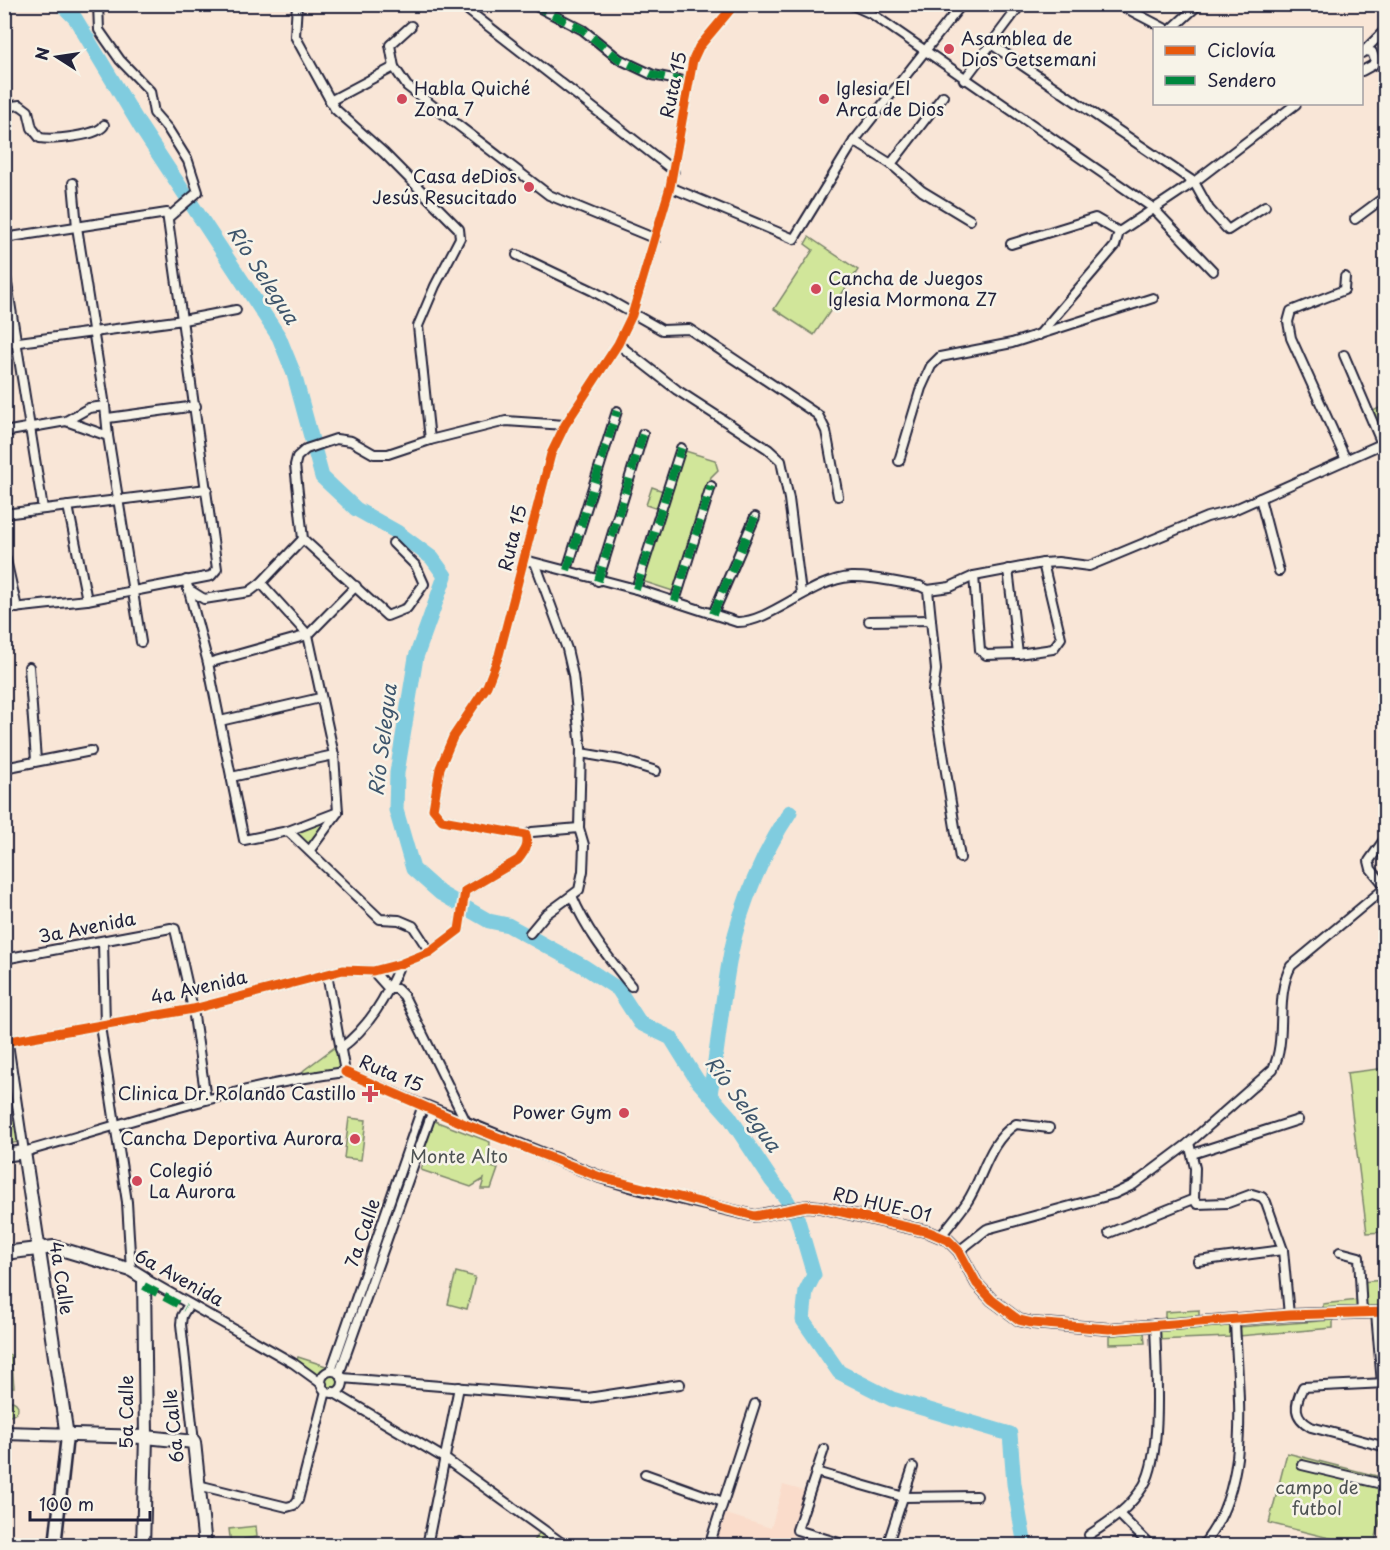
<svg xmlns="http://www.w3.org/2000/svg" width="1390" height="1550" viewBox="0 0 1390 1550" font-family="'Playpen Sans',sans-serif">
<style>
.built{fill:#fadccb}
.green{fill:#d1e69a;stroke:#7a846a;stroke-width:1.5}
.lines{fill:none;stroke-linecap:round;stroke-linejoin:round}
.river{stroke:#80ccdf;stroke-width:15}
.minor-casing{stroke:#22223b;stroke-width:12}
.tertiary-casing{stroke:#22223b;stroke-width:14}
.secondary-casing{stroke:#22223b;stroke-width:15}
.primary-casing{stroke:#22223b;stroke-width:16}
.minor{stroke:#f7f3e8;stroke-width:8}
.tertiary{stroke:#f7f3e8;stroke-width:9}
.secondary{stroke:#f7f3e8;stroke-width:10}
.primary{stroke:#f7f3e8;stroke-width:12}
.quiet{stroke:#00873e;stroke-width:8;stroke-dasharray:15 8;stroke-linecap:butt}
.cycleway-casing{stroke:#f7f3e8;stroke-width:13}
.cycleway{stroke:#e8590c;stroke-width:9}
.poi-dot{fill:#d1495b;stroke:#f7f3e8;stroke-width:2}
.labels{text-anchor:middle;stroke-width:5;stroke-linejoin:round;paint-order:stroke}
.poi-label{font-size:18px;fill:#22223b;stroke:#f7f3e8;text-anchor:start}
.street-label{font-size:18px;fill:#22223b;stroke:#f7f3e8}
.park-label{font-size:18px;fill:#4e5353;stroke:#f7f3e8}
.water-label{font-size:20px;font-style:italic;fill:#3e556c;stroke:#f7f3e8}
</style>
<rect width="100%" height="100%" fill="#f9e6d7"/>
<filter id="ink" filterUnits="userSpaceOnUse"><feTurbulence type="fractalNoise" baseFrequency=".0167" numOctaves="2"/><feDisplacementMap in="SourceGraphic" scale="12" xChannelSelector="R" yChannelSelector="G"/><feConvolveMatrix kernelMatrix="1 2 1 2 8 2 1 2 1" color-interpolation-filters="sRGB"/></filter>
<g filter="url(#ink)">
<path class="built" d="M 783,1485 L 805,1491 L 792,1537 L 820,1545 L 712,1546 L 723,1513 L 771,1528 Z"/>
<g class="green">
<path d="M 809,237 L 858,270 L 814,335 L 774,309 L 813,250 L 805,244 Z"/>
<path d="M 1385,405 L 1385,441 L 1382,443 L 1371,412 Z"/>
<path d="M 682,450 L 715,460 L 718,470 L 711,477 L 676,592 L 642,581 Z"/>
<path d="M 652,487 L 666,492 L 661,510 L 646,505 Z"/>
<path d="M 325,821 L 310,848 L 293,831 Z"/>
<path d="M 335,1047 L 341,1069 L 302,1075 L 304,1070 Z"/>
<path d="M 1385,1068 L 1385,1232 L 1367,1233 L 1347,1073 Z"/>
<path d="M 349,1118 L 366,1120 L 361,1160 L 344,1158 Z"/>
<path d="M 15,1120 L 18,1142 L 5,1145 L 5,1122 Z"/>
<path d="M 432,1120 L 490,1142 L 489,1156 L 494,1158 L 491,1167 L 498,1169 L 491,1189 L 481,1189 L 484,1179 L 471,1187 L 421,1170 L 427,1150 L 423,1148 Z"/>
<path d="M 456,1272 L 475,1277 L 467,1309 L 448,1304 Z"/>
<path d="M 1385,1280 L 1385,1307 L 1362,1309 L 1360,1282 Z"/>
<path d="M 1358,1300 L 1358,1308 L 1323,1311 L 1323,1304 Z"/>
<path d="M 1199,1310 L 1199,1320 L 1165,1323 L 1165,1312 Z"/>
<path d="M 1333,1320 L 1333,1328 L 1239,1336 L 1238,1327 Z"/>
<path d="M 1230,1324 L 1230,1337 L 1155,1340 L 1155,1329 Z"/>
<path d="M 1144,1332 L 1145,1343 L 1109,1344 L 1109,1333 Z"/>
<path d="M 5,1355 L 11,1355 L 14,1387 L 5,1388 Z"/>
<path d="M 298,1357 L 329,1367 L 321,1371 L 318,1377 L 296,1363 Z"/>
<circle cx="332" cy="1382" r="10"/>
<circle cx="11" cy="1408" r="7"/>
<path d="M 1287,1453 L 1385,1478 L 1385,1501 L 1374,1545 L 1357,1545 L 1269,1523 Z"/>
<path d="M 256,1526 L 257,1537 L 244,1539 L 244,1545 L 231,1545 L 229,1529 Z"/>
<path d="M 539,1533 L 555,1544 L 554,1545 L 532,1545 Z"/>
</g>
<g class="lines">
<g class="river">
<path d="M 61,4 L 75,18 L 140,126 L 279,337 L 294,374 L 322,477 L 356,509 L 397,532 L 432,558 L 445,576 L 416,657 L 397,773 L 396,810 L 413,869 L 440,893 L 489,921 L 508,925 L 583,966 L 618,989 L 640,1023 L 671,1038 L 697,1080 L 729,1116 L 772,1181 L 785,1197 L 797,1217 L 814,1275 L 806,1291 L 803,1320 L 839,1372 L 892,1399 L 1010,1434 L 1014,1484 L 1025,1546"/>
<path d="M 710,1094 C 718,1047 722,999 731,952 C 741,904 763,853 790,812"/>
</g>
<defs>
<g id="minor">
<path d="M 98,4 L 99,30 L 120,60 L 150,91 L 154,113 L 168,129 L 188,161 L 198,192 L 169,217"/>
<path d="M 297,4 L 295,36 L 335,109 L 384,153 L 459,229 L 460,238 L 435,286 L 418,326 L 430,440"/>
<path d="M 460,4 L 674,171"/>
<path d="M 532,4 L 583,30 L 619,59 L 653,75 L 688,82"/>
<path d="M 850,4 L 872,14 L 1153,208 L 1213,271"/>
<path d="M 1118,4 L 1164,28"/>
<path d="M 411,26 L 390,45 L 394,67 L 407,86 L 549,195 L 656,239"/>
<path d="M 1173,28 L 1199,4"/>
<path d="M 991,44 L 1194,182 L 1209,209 L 1228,230 L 1265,206"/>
<path d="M 1362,53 L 1386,29"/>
<path d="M 1362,71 L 1373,65 L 1375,60 L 1372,52 L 1365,51"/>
<path d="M 964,80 L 1021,4"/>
<path d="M 330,101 L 394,67"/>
<path d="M 4,107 L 20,105 L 28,111 L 32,128 L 40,138 C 52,140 99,136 104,125"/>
<path d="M 854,141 L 891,164 L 922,191 L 970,220"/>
<path d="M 891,164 L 943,96"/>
<path d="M 73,183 L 77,227 L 105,406"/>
<path d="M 670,187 L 794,239 L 854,141 L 962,4"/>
<path d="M 1355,219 L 1386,196"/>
<path d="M 4,238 L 167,213 L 217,569 L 211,576 L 87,600 L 4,609"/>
<path d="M 1011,244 L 1095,218 L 1119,232"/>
<path d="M 517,255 L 593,291 L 662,330 L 689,329 L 818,415 L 826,431 L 838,496"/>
<path d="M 4,265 L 43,509"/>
<path d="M 1345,277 L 1344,290 L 1291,311 L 1288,322 L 1291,338 L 1346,460"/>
<path d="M 1039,335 L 1115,246 L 1119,232 L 1194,182 L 1296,104"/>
<path d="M 4,344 L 183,320 L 236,310"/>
<path d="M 618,344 L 677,390 L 768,449 L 781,461 L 789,499 L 801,593"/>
<path d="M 1344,355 L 1382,444"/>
<path d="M 108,418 L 196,406"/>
<path d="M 4,432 L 66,421 L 89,408 L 105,406 L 108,436 L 66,421"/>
<path d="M 108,436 L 141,642"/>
<path d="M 899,461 L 921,388 L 931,366 L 940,357 L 1012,343 L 1153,298"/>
<path d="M 1260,498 L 1279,571"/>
<path d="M 68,506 L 87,600"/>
<path d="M 4,514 L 207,489"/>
<path d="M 393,543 L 416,566 L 424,584 L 407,608 L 387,616 L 303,539 L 295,465 L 297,457 L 306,449 L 336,439 L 351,441 L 374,454 L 388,454 L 430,440 L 506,421 L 565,425"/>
<path d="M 4,551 L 17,608"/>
<path d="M 525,560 L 636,589 L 737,622 C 770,623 812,579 851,577 C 874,576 898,583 920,586 L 928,590 L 950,587 L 974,576 L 1043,563 L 1058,562 L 1089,566 L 1207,517 L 1231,511 L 1386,442"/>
<path d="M 1008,569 L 1018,654 L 1053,649 L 1061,638 L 1043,563"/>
<path d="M 567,570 L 617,411"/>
<path d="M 974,576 L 980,650 L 986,655 L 1018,654"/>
<path d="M 186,580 L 208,663 L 244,840 L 288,831 L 338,812"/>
<path d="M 598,581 L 643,434"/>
<path d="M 261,583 L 308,635 L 334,755 L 338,812 L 310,850"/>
<path d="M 188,589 L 204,599 L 249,592 L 261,583 L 303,539"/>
<path d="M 636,589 L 681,448"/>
<path d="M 928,590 L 936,670 L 933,692 L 960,858"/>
<path d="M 675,601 L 711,486"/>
<path d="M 713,614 L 755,517"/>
<path d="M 869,621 L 931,620"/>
<path d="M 208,663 L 308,635 L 356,586"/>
<path d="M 29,667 L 36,760"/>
<path d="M 220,721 L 320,698"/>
<path d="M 581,753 L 621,760 L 656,771"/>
<path d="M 4,768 L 91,751"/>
<path d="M 231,777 L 334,755"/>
<path d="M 288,831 L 380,919 L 399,920 L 413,926 L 430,952"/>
<path d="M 526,835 L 532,832 L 579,828"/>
<path d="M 1386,837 L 1369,861 L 1371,869 L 1386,887"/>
<path d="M 572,896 C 586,930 608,957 631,986"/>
<path d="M 530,933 L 545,915 L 579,890 L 583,871 L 584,845 L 579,828 L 581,748 L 573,675 L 567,649 L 536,565"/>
<path d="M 103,941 L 105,1025"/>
<path d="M 4,959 L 171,928 L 175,929 L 193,1009 L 206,1099"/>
<path d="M 373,971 L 389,989 L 397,989 L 404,996 L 467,1124"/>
<path d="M 327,974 L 345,1072"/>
<path d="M 4,1016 L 24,1152 C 130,1122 235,1086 345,1072"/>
<path d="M 100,1026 L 127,1202 L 131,1270"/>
<path d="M 4,1042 L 193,1009 L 343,970 L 373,971 L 400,964 L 430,952 L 459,930 L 465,891 L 518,860 C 525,851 529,846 526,835 L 442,820 L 433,809 L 440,768 L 453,737 L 487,686 L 499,655 L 551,454 L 565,425 L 618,344 L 632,315 L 670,187 L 693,60 L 699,47 L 735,4"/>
<path d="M 340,1049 C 369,1027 386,998 400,964"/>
<path d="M 1189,1143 L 1195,1168 L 1194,1199 L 1197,1204 L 1228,1203 L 1252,1194 L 1262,1197 L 1266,1202 L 1283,1250 L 1289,1315"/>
<path d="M 1192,1154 L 1298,1120"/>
<path d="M 1109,1233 L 1194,1199"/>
<path d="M 941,1236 C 949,1225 959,1214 967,1202 C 984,1176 988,1142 1016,1124 L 1049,1128"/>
<path d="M 959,1251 L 987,1229 L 1114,1194 L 1133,1185 L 1189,1143 L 1273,1069 C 1288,1038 1274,997 1291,966 L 1386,887"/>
<path d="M 1340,1252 L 1359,1257 L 1362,1313"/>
<path d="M 1198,1261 L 1283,1250"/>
<path d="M 144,1278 L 293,1363 L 322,1384"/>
<path d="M 189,1304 L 182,1316 L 181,1324 L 194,1442"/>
<path d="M 1376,1313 L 1382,1384"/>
<path d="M 331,1371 L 423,1105 L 345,1072"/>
<circle cx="332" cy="1382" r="11"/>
<path d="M 339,1374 L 433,1110"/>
<path d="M 342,1378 L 588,1398 L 680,1384"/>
<path d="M 1386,1383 L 1303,1387 C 1294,1405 1293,1417 1311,1427 L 1386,1447"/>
<path d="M 333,1392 L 444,1458 L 566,1546"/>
<path d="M 824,1449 L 797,1530 L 849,1546"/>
<path d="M 1302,1465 L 1386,1485"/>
<path d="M 816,1472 L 904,1497 L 977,1496"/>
<path d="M 645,1474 L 723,1502"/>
<path d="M 198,1485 L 287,1507 L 294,1505 L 298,1500 L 326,1391"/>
<path d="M 1120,1515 L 1151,1546"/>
<path d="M 1089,1535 C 1111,1521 1130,1508 1144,1485 C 1163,1453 1156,1363 1155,1324"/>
<path d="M 460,1542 L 463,1546"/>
<path d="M 427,1546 L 459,1387"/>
<path d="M 709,1546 L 755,1404"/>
<path d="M 887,1546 L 913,1467"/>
<path d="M 1202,1546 C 1254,1484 1237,1392 1235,1319"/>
</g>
<path id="tertiary" d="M 423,1105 L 600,1177 L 641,1189 L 755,1216 L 807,1206 L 820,1207 L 929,1232 L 948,1240 L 959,1251 L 977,1284 L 992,1300 L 1019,1320 L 1032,1323 L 1109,1329 L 1289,1315 L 1386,1312"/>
<path id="secondary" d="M 55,1546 L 67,1436"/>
<g id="primary">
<path d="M 4,1155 L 24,1152 L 67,1436"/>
<path d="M 4,1253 L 54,1247 L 131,1270 L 144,1278 L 146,1437 L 143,1546"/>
<path d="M 4,1433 L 146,1437 L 194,1442 L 205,1546"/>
</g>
</defs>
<use href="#minor" class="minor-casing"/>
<use href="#tertiary" class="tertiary-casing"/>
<use href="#secondary" class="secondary-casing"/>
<use href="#primary" class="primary-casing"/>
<use href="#minor" class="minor"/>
<use href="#tertiary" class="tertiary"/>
<use href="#secondary" class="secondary"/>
<use href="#primary" class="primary"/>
<g class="quiet">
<path d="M 532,4 L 583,30 L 619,59 L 653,75 L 688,82"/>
<path d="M 567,570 L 617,411"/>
<path d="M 598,581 L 643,434"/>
<path d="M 636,589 L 681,448"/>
<path d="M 675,601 L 711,486"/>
<path d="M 713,614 L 755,517"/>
<path d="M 144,1286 L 185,1308"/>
</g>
<defs>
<g id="cycleway">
<path d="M 4,1042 L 193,1009 L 343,970 L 373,971 L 400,964 L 430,952 L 459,930 L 465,891 L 518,860 C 525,851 529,846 526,835 L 442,820 L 433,809 L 440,768 L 453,737 L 487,686 L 499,655 L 551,454 L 565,425 L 618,344 L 632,315 L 670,187 L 693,60 L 699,47 L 735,4"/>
<path d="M 345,1072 L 467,1125 L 600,1177 L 755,1216 L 807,1206 L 820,1207 L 929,1232 L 948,1240 L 959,1251 L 977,1284 L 992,1300 L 1019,1320 L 1032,1323 L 1109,1329 L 1289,1315 L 1386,1312"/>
</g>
</defs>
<use href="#cycleway" class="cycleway-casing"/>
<use href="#cycleway" class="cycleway"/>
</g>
</g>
<g class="poi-dot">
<circle cx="949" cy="49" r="6"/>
<circle cx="402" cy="99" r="6"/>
<circle cx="824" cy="99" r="6"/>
<circle cx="529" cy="187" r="6"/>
<circle cx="816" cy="289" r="6"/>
<path d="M367 1085h6v6h6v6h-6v6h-6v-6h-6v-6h6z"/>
<circle cx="624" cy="1113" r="6"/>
<circle cx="355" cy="1139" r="6"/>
<circle cx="137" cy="1181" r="6"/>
</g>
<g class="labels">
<g class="poi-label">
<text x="961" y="45">Asamblea de<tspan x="961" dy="21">Dios Getsemani</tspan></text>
<text x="414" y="95">Habla Quiché<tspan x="414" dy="21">Zona 7</tspan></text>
<text x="836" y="95">Iglesia El<tspan x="836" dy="21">Arca de Dios</tspan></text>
<text x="517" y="183" text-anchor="end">Casa deDios<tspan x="517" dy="21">Jesús Resucitado</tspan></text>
<text x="828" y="285">Cancha de Juegos<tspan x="828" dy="21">Iglesia Mormona Z7</tspan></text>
<text x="356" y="1100" text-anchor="end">Clinica Dr. Rolando Castillo</text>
<text x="612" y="1119" text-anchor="end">Power Gym</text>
<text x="343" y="1145" text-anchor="end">Cancha Deportiva Aurora</text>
<text x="149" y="1177">Colegió<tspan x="149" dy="21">La Aurora</tspan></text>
</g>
<g class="street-label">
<text transform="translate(674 85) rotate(-78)" y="6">Ruta 15</text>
<text transform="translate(513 538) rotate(-76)" y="6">Ruta 15</text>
<text transform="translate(87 928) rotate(-11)" y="6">3a Avenida</text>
<text transform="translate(199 988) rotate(-13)" y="6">4a Avenida</text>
<text transform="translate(391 1074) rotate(23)" y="6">Ruta 15</text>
<text transform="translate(882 1205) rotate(13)" y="6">RD HUE-01</text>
<text transform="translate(363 1233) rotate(-71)" y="6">7a Calle</text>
<text transform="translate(61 1278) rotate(81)" y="6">4a Calle</text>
<text transform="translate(179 1278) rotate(29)" y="6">6a Avenida</text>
<text transform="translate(127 1412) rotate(-90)" y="6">5a Calle</text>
<text transform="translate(174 1426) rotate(-96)" y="6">6a Calle</text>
</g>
<g class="park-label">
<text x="459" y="1163">Monte Alto</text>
<text x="1317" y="1494">campo de<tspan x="1317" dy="21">futbol</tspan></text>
</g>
<g class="water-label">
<text transform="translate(263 275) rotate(57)" y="7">Río Selegua</text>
<text transform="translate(383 740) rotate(-83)" y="7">Río Selegua</text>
<text transform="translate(743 1104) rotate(54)" y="7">Río Selegua</text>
</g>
</g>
<rect width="1390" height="1550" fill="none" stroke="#f7f3e8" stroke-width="24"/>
<rect x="12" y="12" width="1366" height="1526" fill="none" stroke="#22223b" stroke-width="2" filter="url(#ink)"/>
<rect x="1153" y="27" width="210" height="78" fill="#f7f3e8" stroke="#a29fa3" stroke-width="1.5"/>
<rect x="1165" y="46" width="30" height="9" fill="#e8590c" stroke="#a29fa3" stroke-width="1.5"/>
<text x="1207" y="57" font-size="18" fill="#22223b">Ciclovía</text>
<rect x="1165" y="76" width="30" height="9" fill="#00873e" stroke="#a29fa3" stroke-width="1.5"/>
<text x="1207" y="87" font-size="18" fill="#22223b">Sendero</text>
<g transform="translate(57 57) rotate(282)" stroke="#f7f3e8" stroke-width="4.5" paint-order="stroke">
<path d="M0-4.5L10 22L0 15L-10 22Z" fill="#22223b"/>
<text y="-9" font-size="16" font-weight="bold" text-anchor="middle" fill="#22223b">N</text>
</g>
<path d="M30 1511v9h120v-9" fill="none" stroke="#22223b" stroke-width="3"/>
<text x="39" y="1511" font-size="18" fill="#22223b" stroke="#f7f3e8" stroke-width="4.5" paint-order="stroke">100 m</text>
</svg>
